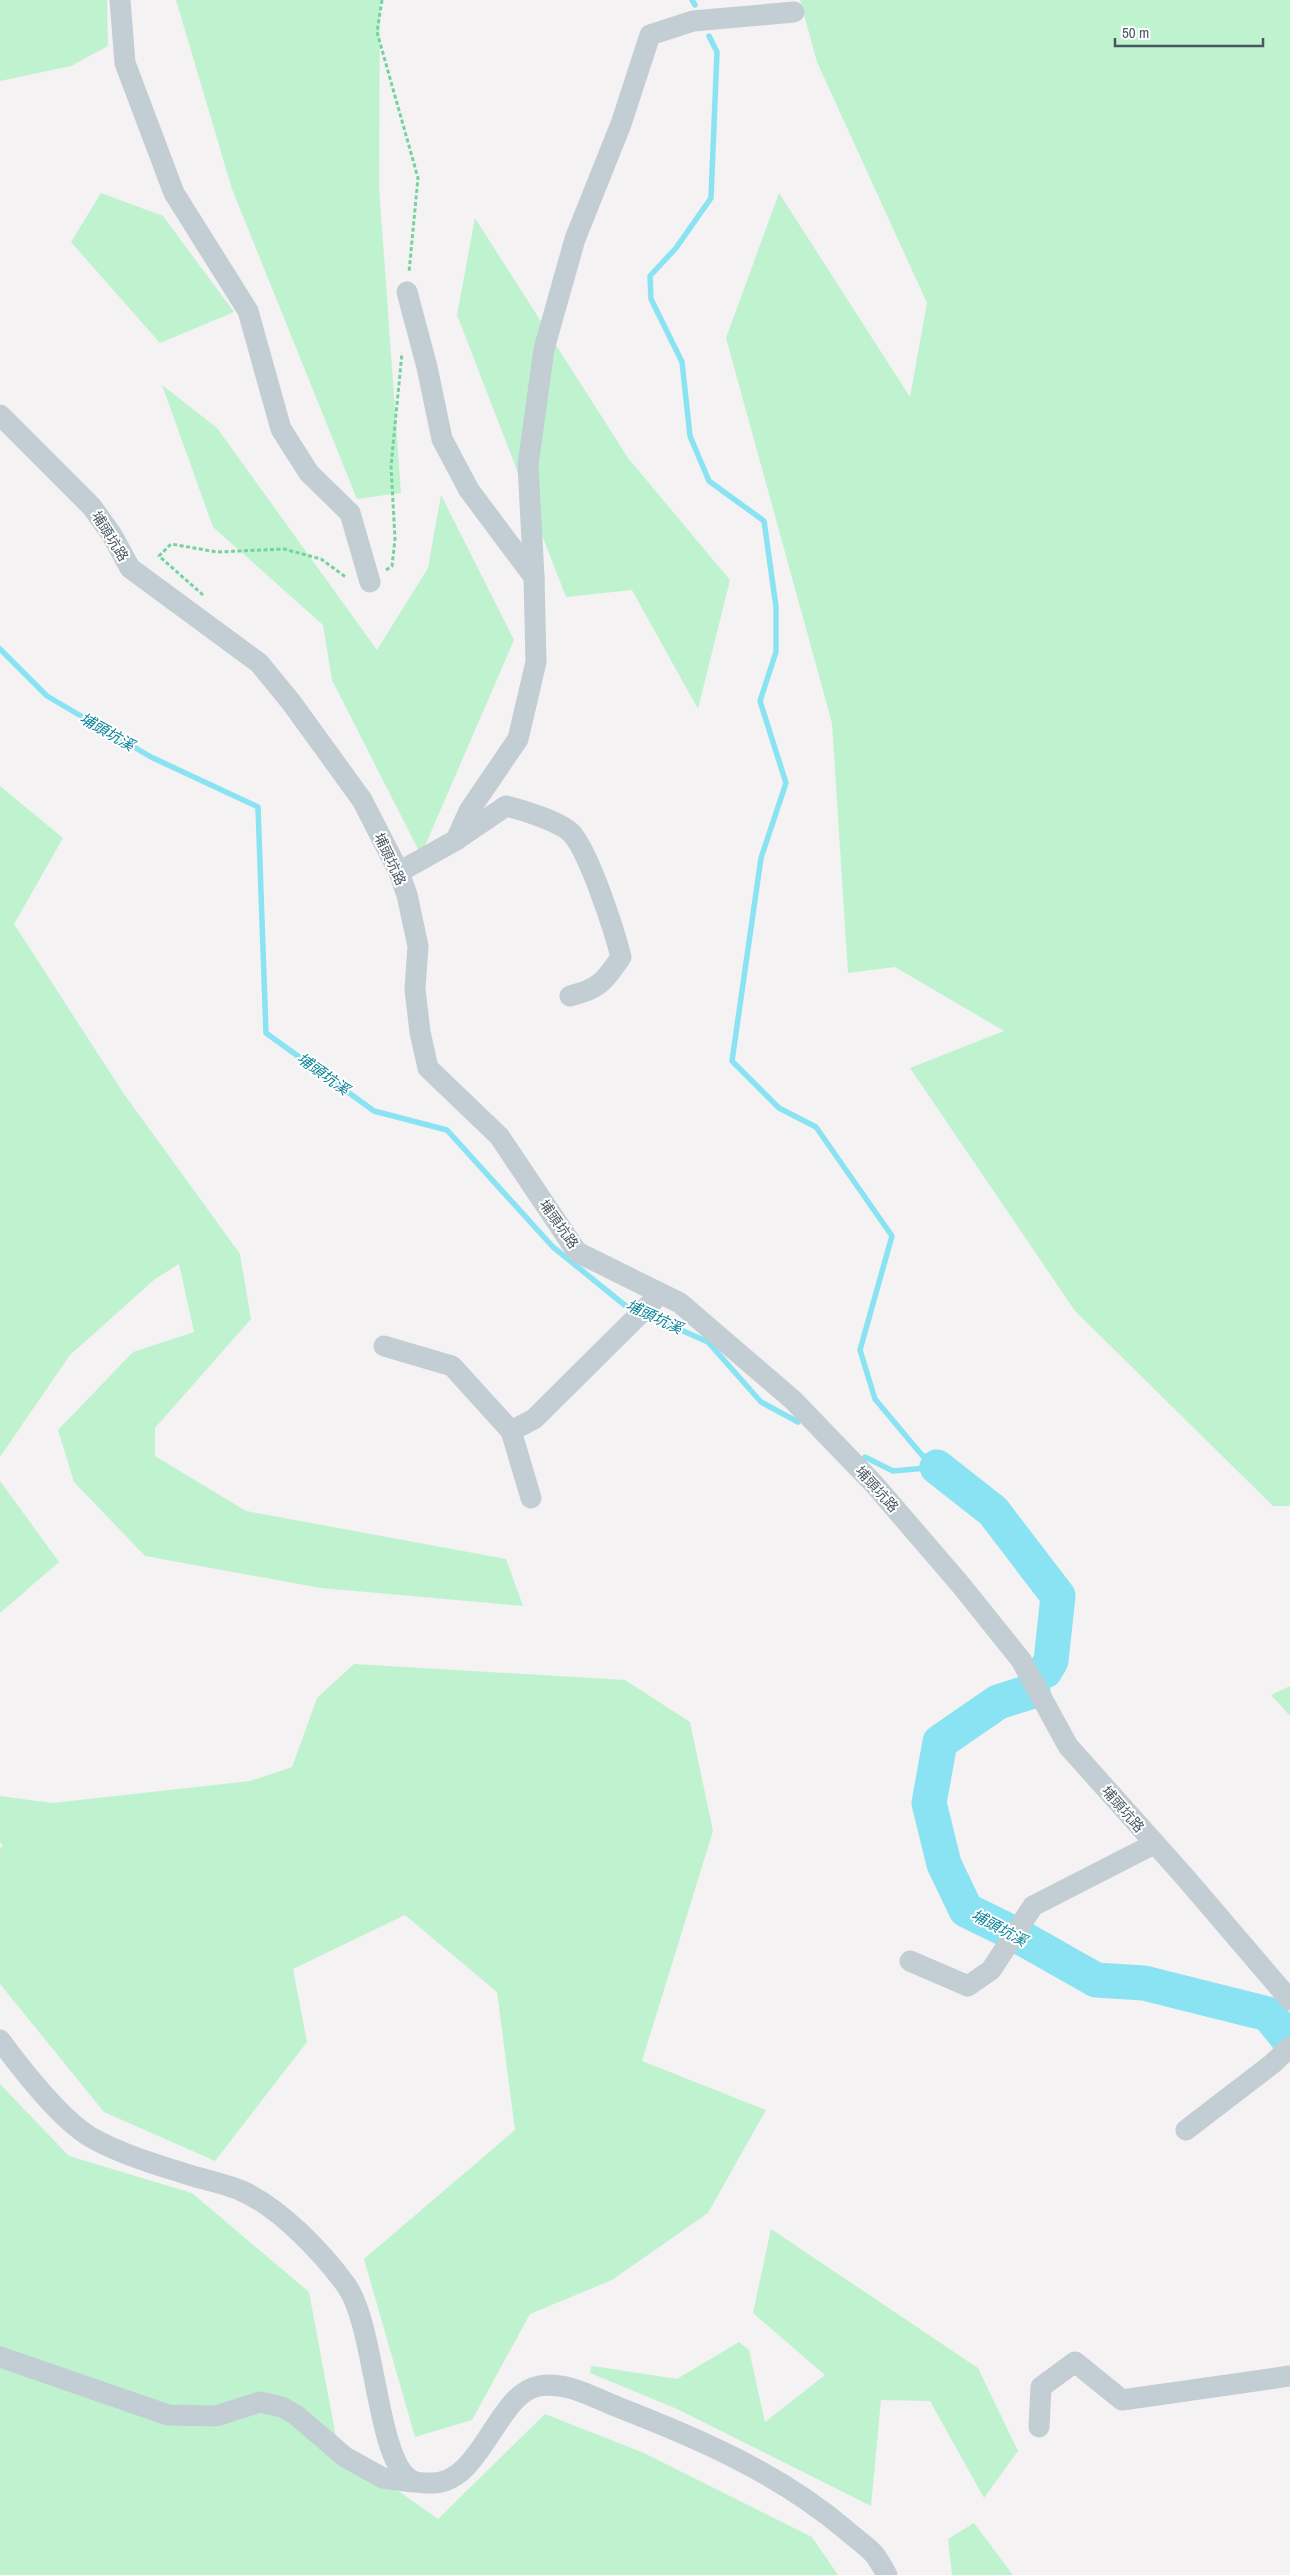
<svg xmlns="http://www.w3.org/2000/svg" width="1290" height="2575" viewBox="0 0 1290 2575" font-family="'Archivo Narrow','Noto Sans TC',sans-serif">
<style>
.green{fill:#bff3d0}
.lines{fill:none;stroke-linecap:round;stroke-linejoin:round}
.stream{stroke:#8ae3f2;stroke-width:5.5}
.river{stroke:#8ae3f2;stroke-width:35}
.path{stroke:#74d39f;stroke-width:3;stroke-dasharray:4 2.5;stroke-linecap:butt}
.minor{stroke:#c2cdd4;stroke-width:21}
.labels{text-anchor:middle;stroke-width:4;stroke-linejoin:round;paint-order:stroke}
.street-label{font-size:14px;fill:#485761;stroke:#fff}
.water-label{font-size:15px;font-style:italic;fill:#078297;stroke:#fff}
</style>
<rect width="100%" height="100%" fill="#f4f2f2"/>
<g class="green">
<path d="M 0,0 L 107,0 L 108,46 L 71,66 L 0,81 Z"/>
<path d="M 176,0 L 380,0 L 379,187 L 401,493 L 357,499 L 232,189 Z"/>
<path d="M 800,0 L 1290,0 L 1290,1506 L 1273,1506 L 1075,1311 L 910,1068 L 1004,1031 L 895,967 L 848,973 L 832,723 L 726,338 L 779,193 L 910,397 L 927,303 L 817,62 Z"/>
<path d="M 101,193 L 163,216 L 234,312 L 160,343 L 71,242 Z"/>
<path d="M 475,218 L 628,458 L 730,580 L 698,709 L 632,590 L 566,597 L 457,315 Z"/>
<path d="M 162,385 L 217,428 L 377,650 L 428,568 L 441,495 L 514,640 L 421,855 L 332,680 L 323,625 L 213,527 Z"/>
<path d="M 0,786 L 63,838 L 14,924 L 124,1094 L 240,1254 L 251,1319 L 155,1428 L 155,1456 L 246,1511 L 506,1559 L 523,1606 L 321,1588 L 145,1556 L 74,1482 L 58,1430 L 133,1352 L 194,1332 L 179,1264 L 155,1279 L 70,1355 L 0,1457 Z"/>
<path d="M 0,1481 L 59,1562 L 0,1613 Z"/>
<path d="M 354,1664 L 625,1680 L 690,1722 L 713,1831 L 642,2061 L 766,2110 L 708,2213 L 612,2280 L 530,2314 L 472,2420 L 415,2437 L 364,2259 L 515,2130 L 497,1992 L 405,1915 L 293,1969 L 307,2042 L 215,2161 L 104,2112 L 0,1984 L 0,1849 L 3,1845 L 0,1842 L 0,1796 L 52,1803 L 250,1781 L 292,1767 L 317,1698 Z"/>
<path d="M 1290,1686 L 1290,1716 L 1271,1695 Z"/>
<path d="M 0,2084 L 69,2156 L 192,2193 L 309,2292 L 338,2448 L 438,2519 L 545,2414 L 644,2453 L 812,2537 L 838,2575 L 0,2575 Z"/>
<path d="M 771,2229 L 978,2368 L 1018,2451 L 984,2498 L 930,2401 L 881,2400 L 871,2506 L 677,2409 L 590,2373 L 591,2367 L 593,2366 L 677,2379 L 739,2342 L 749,2350 L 765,2422 L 825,2375 L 753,2313 Z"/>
<path d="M 974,2523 L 1013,2575 L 952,2575 L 948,2539 Z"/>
</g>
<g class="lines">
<g class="stream">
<path d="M 692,0 L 695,5"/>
<path d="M 709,36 L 717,52 L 711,198 L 676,248 L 650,276 L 651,299 L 682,362 L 690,436 L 709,481 L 764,521 L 776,607 L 776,652 L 760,701 L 786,783 L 761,858 L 732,1061 L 779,1108 L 816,1127 L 892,1236 L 860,1350 L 875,1399 L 921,1454 L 937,1467"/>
<path d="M 0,649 L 47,696 L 151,757 L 258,807 L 266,1033 L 374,1111 L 447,1130 L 553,1247 L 627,1307 L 636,1310"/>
<path d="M 645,1314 L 708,1342 L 761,1402 L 798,1422"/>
<path d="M 865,1457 L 893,1471 L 937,1467"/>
</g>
<g class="river">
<path d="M 937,1467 L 993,1511 L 1058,1596 L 1051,1661 L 1045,1671"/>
<path d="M 1033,1691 L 998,1702 L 940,1742 L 929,1803 L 944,1864 L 966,1910 L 1013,1933 L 1096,1980 L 1144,1983 L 1268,2014 L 1290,2041"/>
</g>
<g class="path">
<path d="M 382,0 L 377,32 L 418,178 L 409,272"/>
<path d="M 386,570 L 392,566 L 395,539 L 391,466 L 402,353"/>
<path d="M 203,595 L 159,556 L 171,544 L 217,552 L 284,549 L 321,559 L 347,578"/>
</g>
<g class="minor">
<path d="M 120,0 L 125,63 L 174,193 L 248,311 L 281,429 L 309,473 L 350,513 L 370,582"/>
<path d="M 407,292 L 427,367 L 442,439 L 469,490 L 534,577 L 536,662 L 518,739 L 469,811 L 456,840"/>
<path d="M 0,415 L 92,507 L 112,535 L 130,568 L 259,663 L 291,702 L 362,800 L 399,872 L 407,895 L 418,946 L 415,989 L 420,1032 L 428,1068 L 499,1136 L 577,1252 L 680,1303 L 793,1400 L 874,1484 L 960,1584 L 1021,1660 L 1068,1746 L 1184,1876 L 1290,2000"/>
<path d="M 534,577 L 528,465 L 544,349 L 575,239 L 621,124 L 650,35 L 693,21 L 794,12"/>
<path d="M 399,872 L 456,840 L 506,806 C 522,810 563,822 573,835 C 590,856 614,929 621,957 C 605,981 599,989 570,996"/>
<path d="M 384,1346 L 452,1366 L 511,1431 L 534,1419 L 660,1294"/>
<path d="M 511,1431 L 531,1498"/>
<path d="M 910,1961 L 968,1986 L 991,1970 L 1033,1906 L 1154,1844"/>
<path d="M 0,2040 C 23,2071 60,2119 92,2138 C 125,2156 160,2166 196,2177 C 211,2181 228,2185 242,2191 C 280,2208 322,2252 346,2285 C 376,2326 376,2461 411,2480 C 416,2483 423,2483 429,2483 C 481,2487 496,2393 539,2386 C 567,2381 594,2398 620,2408 C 700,2439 780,2474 846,2530 C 855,2538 866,2545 874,2554 C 879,2560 883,2568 887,2575"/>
<path d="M 1186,2130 L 1272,2064 L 1290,2047"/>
<path d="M 0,2357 L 168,2415 L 216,2416 L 260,2402 L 282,2407 L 296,2415 L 345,2457 L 383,2478 L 413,2482"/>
<path d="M 1039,2427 L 1041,2387 L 1075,2362 L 1122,2400 L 1290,2376"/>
</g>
</g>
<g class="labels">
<g class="street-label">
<text transform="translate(110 536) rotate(58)" y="5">埔頭坑路</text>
<text transform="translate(390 859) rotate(65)" y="5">埔頭坑路</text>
<text transform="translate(559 1224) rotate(55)" y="5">埔頭坑路</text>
<text transform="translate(877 1489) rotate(48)" y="5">埔頭坑路</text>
<text transform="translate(1123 1809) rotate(49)" y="5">埔頭坑路</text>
</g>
<g class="water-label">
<text transform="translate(107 732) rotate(30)" y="5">埔頭坑溪</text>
<text transform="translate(323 1074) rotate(36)" y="5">埔頭坑溪</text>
<text transform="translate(654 1317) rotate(25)" y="5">埔頭坑溪</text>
<text transform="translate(999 1928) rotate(28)" y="5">埔頭坑溪</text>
</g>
</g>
<path d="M1115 38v8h148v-8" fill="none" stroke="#485761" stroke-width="2.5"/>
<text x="1122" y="38" font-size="15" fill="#485761" stroke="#ffffff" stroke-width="4" paint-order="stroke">50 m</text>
</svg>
